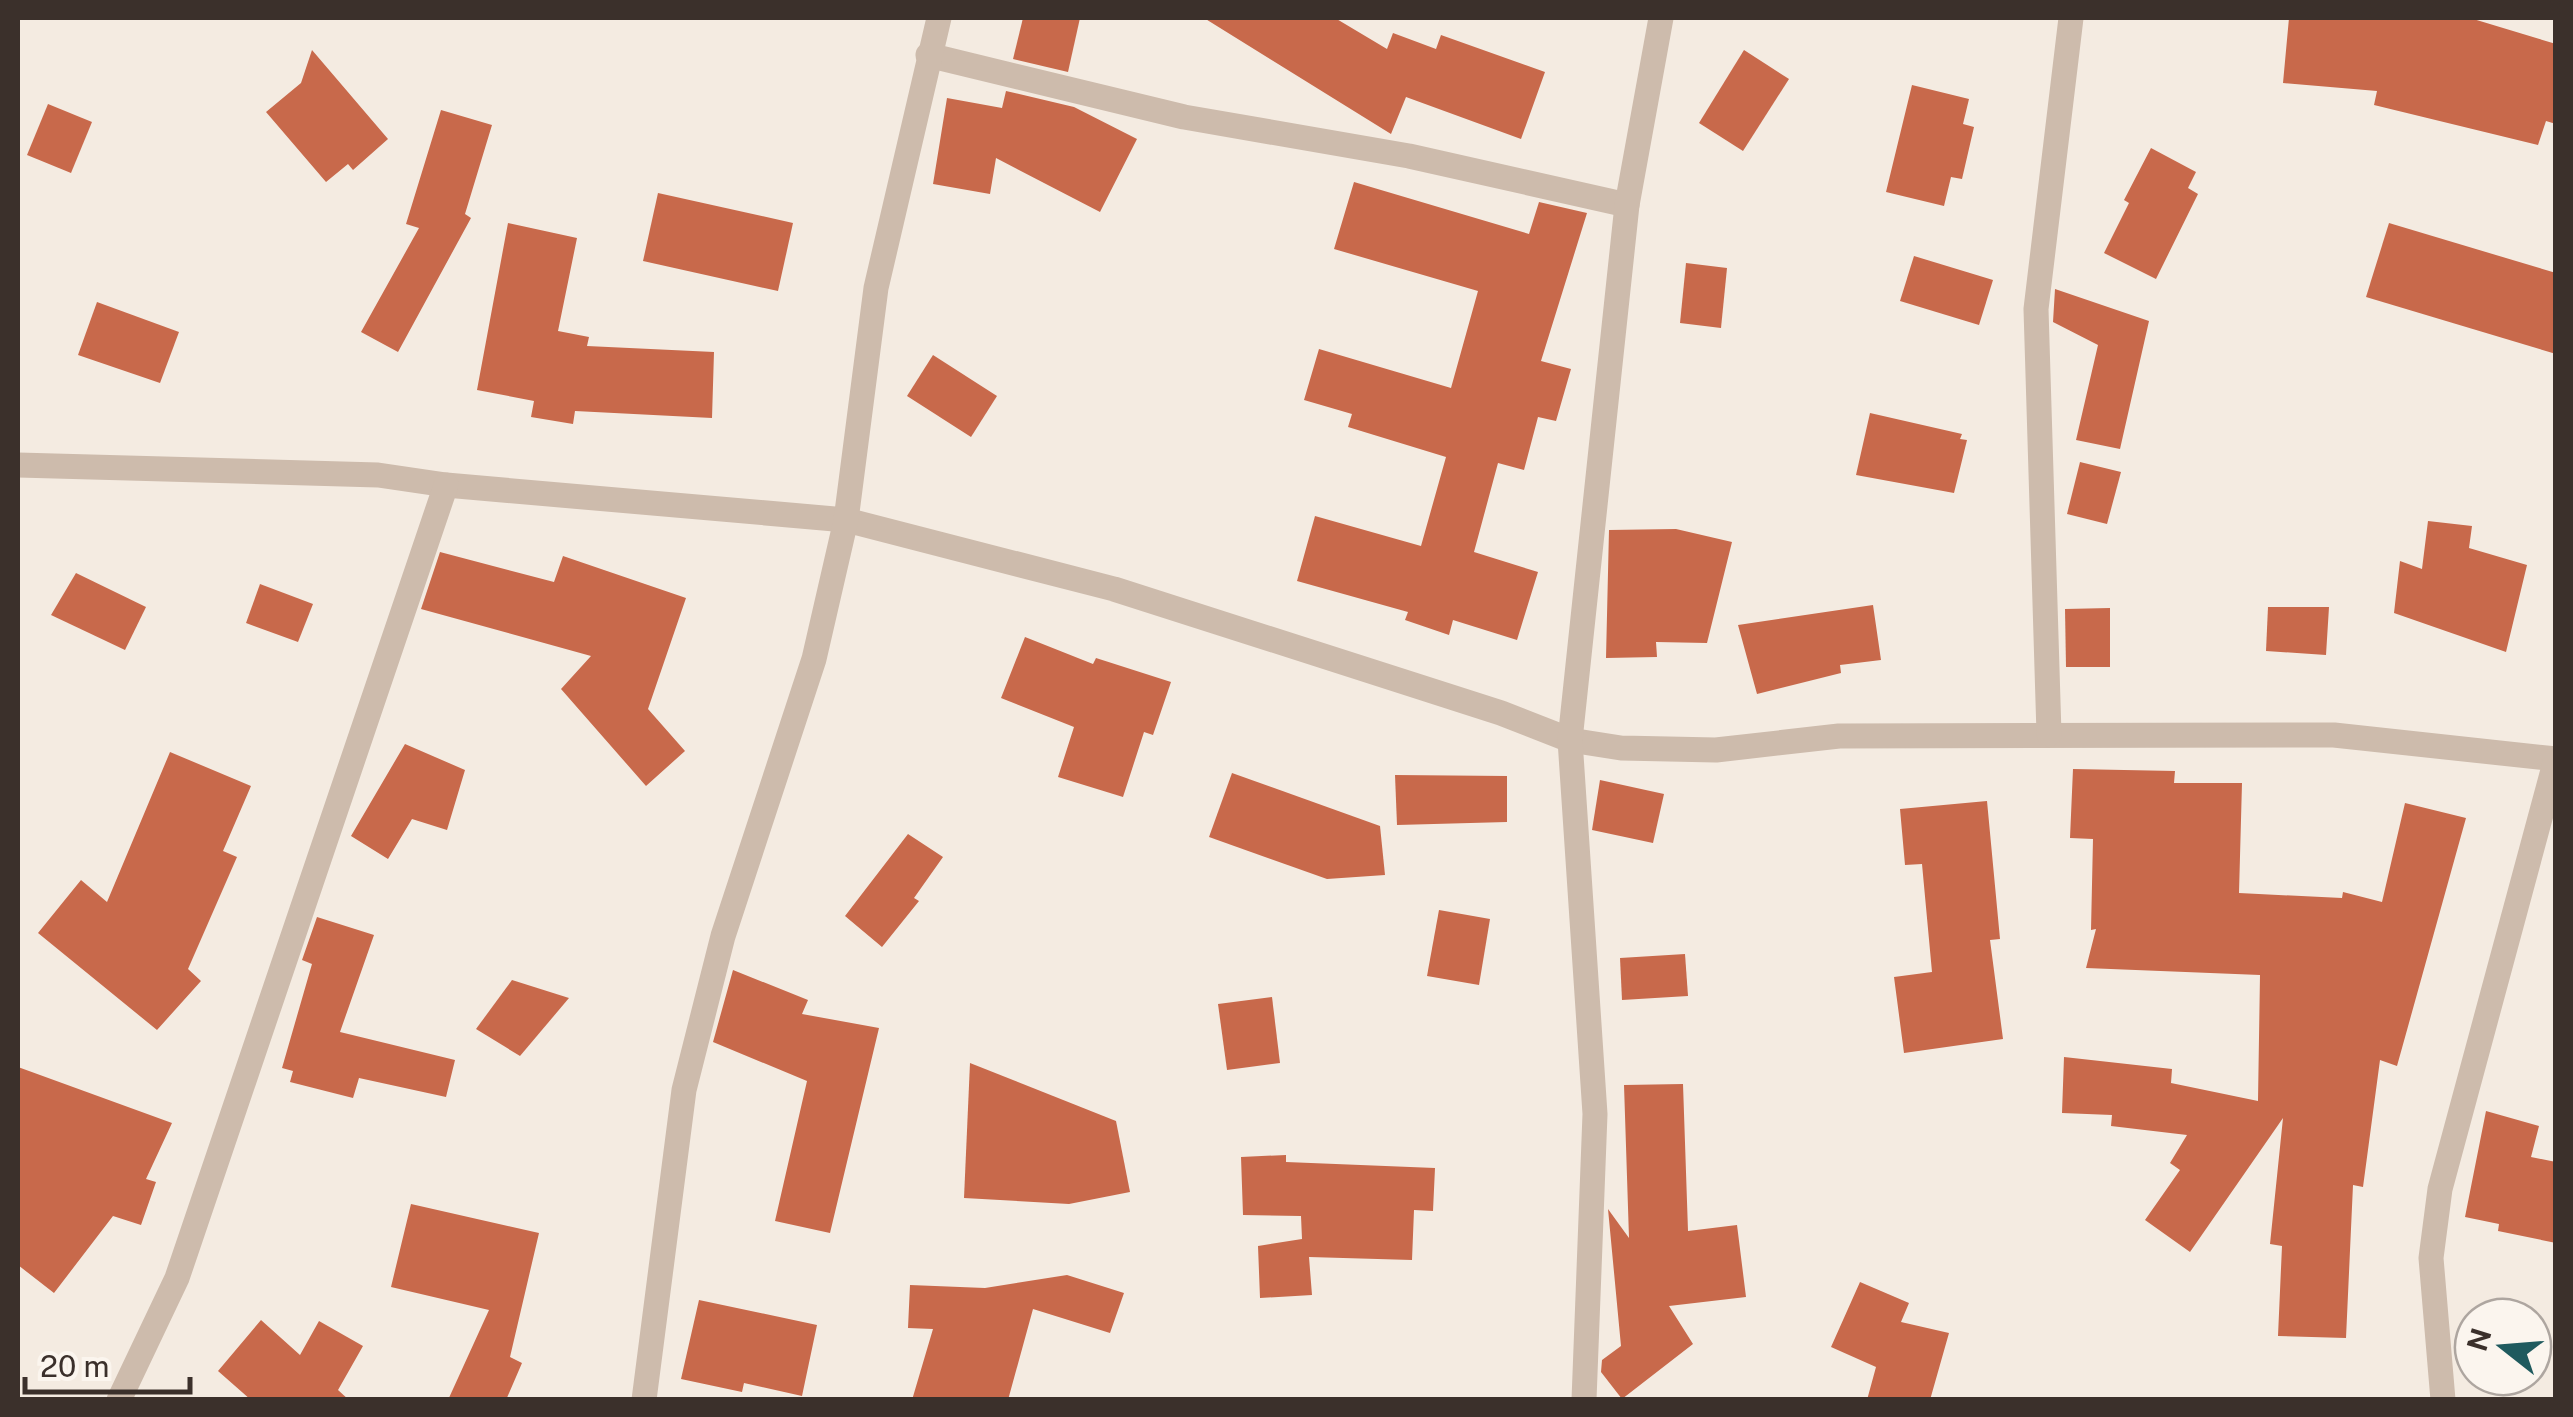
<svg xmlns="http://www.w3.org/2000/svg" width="2573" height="1417" viewBox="0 0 2573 1417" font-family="'Public Sans',sans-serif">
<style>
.building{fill:#c8694b}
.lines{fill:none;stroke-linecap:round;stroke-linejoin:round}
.street{stroke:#cdbbac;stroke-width:25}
</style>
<rect width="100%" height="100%" fill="#f4ebe1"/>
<g class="building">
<path d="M 1023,18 L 1080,18 L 1068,72 L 1013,59 Z"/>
<path d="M 1204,18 L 1335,18 L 1387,49 L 1393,33 L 1436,49 L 1441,35 L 1545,72 L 1521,139 L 1406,97 L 1391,134 Z"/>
<path d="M 2289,18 L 2470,18 L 2556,44 L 2556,124 L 2546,121 L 2538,145 L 2374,105 L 2377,91 L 2283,83 Z"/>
<path d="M 312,50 L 388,139 L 353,170 L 348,164 L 326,182 L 266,112 L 301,83 Z"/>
<path d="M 1744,50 L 1789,79 L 1743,151 L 1699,123 Z"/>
<path d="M 1912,85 L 1969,99 L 1963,124 L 1974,127 L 1962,179 L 1951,177 L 1944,206 L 1886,192 Z"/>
<path d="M 1006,91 L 1074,107 L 1137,139 L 1100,212 L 996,158 L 990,194 L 933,184 L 947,98 L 1002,108 Z"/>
<path d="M 48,104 L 92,122 L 71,173 L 27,155 Z"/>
<path d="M 441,110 L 492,125 L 465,214 L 471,218 L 398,352 L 361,332 L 419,228 L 406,224 Z"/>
<path d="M 2151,148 L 2196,172 L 2188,188 L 2198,194 L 2156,279 L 2104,253 L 2129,203 L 2124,200 Z"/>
<path d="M 1354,182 L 1529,234 L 1539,202 L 1587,213 L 1541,361 L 1571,369 L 1556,421 L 1538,417 L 1524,470 L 1498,463 L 1474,552 L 1538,572 L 1517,640 L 1453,620 L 1449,635 L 1405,620 L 1408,612 L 1297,581 L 1315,516 L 1421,546 L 1446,457 L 1348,427 L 1352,414 L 1304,400 L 1319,349 L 1451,388 L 1478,291 L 1334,249 Z"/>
<path d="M 658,193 L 793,223 L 778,291 L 643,261 Z"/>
<path d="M 508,223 L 577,238 L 558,331 L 589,337 L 587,346 L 714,352 L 712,418 L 575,411 L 573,424 L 531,417 L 534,401 L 477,390 Z"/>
<path d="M 2389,223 L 2556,273 L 2556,354 L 2366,297 Z"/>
<path d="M 1914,256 L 1993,280 L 1979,325 L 1900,301 Z"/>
<path d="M 1686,263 L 1727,268 L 1721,328 L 1680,323 Z"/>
<path d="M 2055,289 L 2149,321 L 2120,449 L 2076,440 L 2098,345 L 2053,322 Z"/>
<path d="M 97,302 L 179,332 L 160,383 L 78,355 Z"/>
<path d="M 933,355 L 997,396 L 971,437 L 907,396 Z"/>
<path d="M 1870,413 L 1962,434 L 1960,439 L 1967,440 L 1954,493 L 1856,475 Z"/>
<path d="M 2080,462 L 2121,472 L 2107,524 L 2067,514 Z"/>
<path d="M 2428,521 L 2472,526 L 2469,548 L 2527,565 L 2506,652 L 2394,613 L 2400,561 L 2422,569 Z"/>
<path d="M 1676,529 L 1732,542 L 1707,643 L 1656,642 L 1657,657 L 1606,658 L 1609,530 Z"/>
<path d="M 440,552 L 554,582 L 563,556 L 686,598 L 648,709 L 685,751 L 646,786 L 561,689 L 591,656 L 421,609 Z"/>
<path d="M 76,573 L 146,607 L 125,650 L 51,615 Z"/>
<path d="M 260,584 L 313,604 L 298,642 L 246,623 Z"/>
<path d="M 1873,605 L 1881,660 L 1840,665 L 1841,673 L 1757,694 L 1738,625 Z"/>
<path d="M 2268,607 L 2329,607 L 2326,655 L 2266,651 Z"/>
<path d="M 2110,608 L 2110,667 L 2066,667 L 2065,609 Z"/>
<path d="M 1025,637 L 1093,664 L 1096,658 L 1171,682 L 1153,735 L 1144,732 L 1123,797 L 1058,777 L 1074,727 L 1001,698 Z"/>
<path d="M 405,744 L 465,770 L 447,830 L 412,819 L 388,859 L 351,836 Z"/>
<path d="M 170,752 L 251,786 L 223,851 L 237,857 L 188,969 L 201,981 L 157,1030 L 38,933 L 81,880 L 107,902 Z"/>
<path d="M 2073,769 L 2175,771 L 2174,783 L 2242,783 L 2239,893 L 2342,898 L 2343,892 L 2382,902 L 2405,803 L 2466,818 L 2397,1066 L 2380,1060 L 2363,1187 L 2353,1185 L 2346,1338 L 2278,1336 L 2282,1246 L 2270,1244 L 2283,1118 L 2190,1252 L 2145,1220 L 2180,1170 L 2170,1163 L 2187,1135 L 2111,1126 L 2112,1115 L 2062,1113 L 2064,1057 L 2172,1069 L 2171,1083 L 2258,1101 L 2260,975 L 2086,968 L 2096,929 L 2091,930 L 2093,839 L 2070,838 Z"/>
<path d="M 1232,773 L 1380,826 L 1385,875 L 1327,879 L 1209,837 Z"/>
<path d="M 1395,775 L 1507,776 L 1507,822 L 1397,825 Z"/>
<path d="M 1600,780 L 1664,794 L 1653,843 L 1592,830 Z"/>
<path d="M 1987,801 L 2000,939 L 1990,940 L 2003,1039 L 1904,1053 L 1894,977 L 1932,972 L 1922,864 L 1905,865 L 1900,809 Z"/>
<path d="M 908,834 L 943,857 L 914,898 L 919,901 L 882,947 L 845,916 Z"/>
<path d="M 1439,910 L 1490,919 L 1479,985 L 1427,976 Z"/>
<path d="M 317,917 L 374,935 L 340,1032 L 455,1060 L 446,1097 L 359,1078 L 353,1098 L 290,1082 L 293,1071 L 282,1068 L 312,964 L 302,960 Z"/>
<path d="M 1685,954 L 1688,996 L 1622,1000 L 1620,958 Z"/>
<path d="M 733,970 L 808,1000 L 802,1014 L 879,1028 L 830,1233 L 775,1221 L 807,1081 L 713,1042 Z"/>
<path d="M 512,980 L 569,998 L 520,1056 L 476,1029 Z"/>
<path d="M 1272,997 L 1280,1063 L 1227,1070 L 1218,1004 Z"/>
<path d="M 970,1063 L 1116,1121 L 1130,1192 L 1069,1204 L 964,1198 Z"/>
<path d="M 18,1067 L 172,1123 L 146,1179 L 156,1182 L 141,1225 L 113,1216 L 54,1293 L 18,1265 Z"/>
<path d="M 1683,1084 L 1688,1231 L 1737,1225 L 1746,1297 L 1669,1306 L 1693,1344 L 1622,1399 L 1601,1372 L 1602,1360 L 1621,1346 L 1608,1209 L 1629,1238 L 1624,1085 Z"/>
<path d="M 2486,1111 L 2539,1126 L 2531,1157 L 2556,1162 L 2556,1243 L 2498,1231 L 2499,1224 L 2465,1217 Z"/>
<path d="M 1286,1155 L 1286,1162 L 1435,1168 L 1433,1211 L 1414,1210 L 1412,1260 L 1309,1257 L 1312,1295 L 1260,1298 L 1258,1246 L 1302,1239 L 1301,1216 L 1243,1215 L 1241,1157 Z"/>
<path d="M 411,1204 L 539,1233 L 510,1357 L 522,1363 L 506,1400 L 448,1400 L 489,1310 L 391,1287 Z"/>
<path d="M 1067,1275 L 1124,1293 L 1110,1333 L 1033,1309 L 1008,1400 L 912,1400 L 933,1329 L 908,1328 L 910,1285 L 985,1288 Z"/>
<path d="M 1860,1282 L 1909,1303 L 1901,1322 L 1949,1333 L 1930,1400 L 1867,1400 L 1876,1367 L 1831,1347 Z"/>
<path d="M 699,1300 L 817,1325 L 802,1396 L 744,1383 L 742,1392 L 681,1379 Z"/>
<path d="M 261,1320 L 300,1355 L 319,1321 L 363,1346 L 338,1390 L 349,1400 L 251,1400 L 218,1371 Z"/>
</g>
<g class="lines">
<g class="street">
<path d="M 928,55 L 1184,117 L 1409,156 L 1627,205"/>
<path d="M 18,465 L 378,475 L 446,485 L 846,520 L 1114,589 L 1501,713 L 1570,740 L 1621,748 L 1716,750 L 1839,736 L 2334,735 L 2556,759"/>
<path d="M 2049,734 L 2036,309 L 2071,18"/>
<path d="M 119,1400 L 177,1278 L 446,485"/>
<path d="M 644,1400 L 684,1090 L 723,936 L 814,659 L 846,520 L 876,288 L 939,18"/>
<path d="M 1584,1400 L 1595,1114 L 1570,740 L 1627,205 L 1661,18"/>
<path d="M 2443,1400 L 2431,1258 L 2440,1189 L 2556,759"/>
</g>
</g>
<rect width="2573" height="1417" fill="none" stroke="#3b302b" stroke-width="40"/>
<g transform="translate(2503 1347) rotate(287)"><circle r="48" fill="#fbf5ee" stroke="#aea6a0" stroke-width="2.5"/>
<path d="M0-8L18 38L0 25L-18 38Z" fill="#1f5a5e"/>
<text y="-15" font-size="28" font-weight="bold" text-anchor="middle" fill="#3b302b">N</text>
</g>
<path d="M25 1377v15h165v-15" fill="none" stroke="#3b302b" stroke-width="5"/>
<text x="40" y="1377" font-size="30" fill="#3b302b" stroke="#fbf5ee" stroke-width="8" paint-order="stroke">20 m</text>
</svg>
